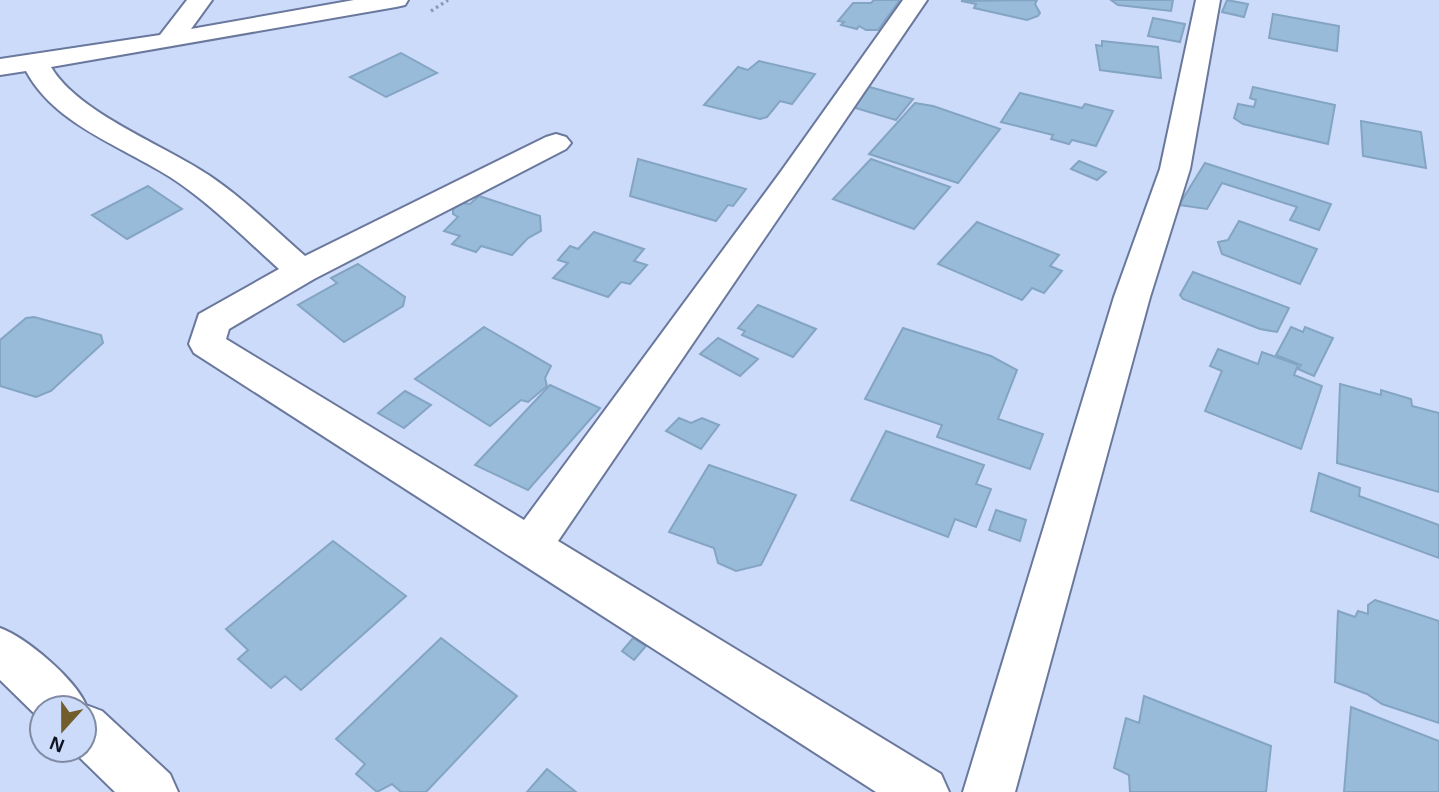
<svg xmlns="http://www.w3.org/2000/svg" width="1439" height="792" viewBox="0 0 1439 792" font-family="Arial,sans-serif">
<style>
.building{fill:#99bbda;stroke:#83a4c3;stroke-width:2}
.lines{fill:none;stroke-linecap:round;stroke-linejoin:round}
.minor-casing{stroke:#69789c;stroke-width:4}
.path{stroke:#8b96b0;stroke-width:3.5;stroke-dasharray:2.5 3.5;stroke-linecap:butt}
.minor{fill:#fff;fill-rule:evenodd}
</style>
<rect width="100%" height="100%" fill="#cddbfb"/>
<g class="building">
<path d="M 874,0 L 900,0 L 878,30 L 866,30 L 859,26 L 857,29 L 841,25 L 844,22 L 838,21 L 853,3 L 871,3 Z"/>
<path d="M 1037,0 L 1035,4 L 1040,13 L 1038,16 L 1027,20 L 974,8 L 976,4 L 961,1 Z"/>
<path d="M 1111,0 L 1173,0 L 1171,11 L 1118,5 Z"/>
<path d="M 1227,0 L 1248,4 L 1244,17 L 1222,12 Z"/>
<path d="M 1273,14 L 1339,26 L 1337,51 L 1269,38 Z"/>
<path d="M 1153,18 L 1185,24 L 1180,42 L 1148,36 Z"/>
<path d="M 1102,41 L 1158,47 L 1161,78 L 1100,70 L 1096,45 L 1102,46 Z"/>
<path d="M 401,53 L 437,73 L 386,97 L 350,77 Z"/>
<path d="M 759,61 L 815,74 L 792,104 L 780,101 L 767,117 L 760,119 L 704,105 L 738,67 L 748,70 Z"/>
<path d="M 866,86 L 913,99 L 896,120 L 849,106 Z"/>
<path d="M 1253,87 L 1335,105 L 1328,144 L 1243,124 L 1234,118 L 1238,104 L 1254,107 L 1256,100 L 1250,98 Z"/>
<path d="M 1020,93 L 1082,108 L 1085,104 L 1113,111 L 1096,146 L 1072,140 L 1069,144 L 1051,139 L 1053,135 L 1001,122 Z"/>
<path d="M 915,103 L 933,106 L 1000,129 L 958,183 L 869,154 Z"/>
<path d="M 1361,121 L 1421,132 L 1426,168 L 1363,156 Z"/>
<path d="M 638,159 L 746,189 L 733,206 L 728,205 L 716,221 L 630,196 Z"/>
<path d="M 871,159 L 950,187 L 914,229 L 833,199 Z"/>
<path d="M 1079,161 L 1106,172 L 1097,180 L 1071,169 Z"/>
<path d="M 1205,163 L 1331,204 L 1319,230 L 1290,220 L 1297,207 L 1222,183 L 1207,209 L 1179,205 Z"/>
<path d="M 148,186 L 182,209 L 127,239 L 92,215 Z"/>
<path d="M 479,196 L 540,216 L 541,231 L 528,238 L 512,255 L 481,246 L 476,252 L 452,244 L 460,236 L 444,231 L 458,217 L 453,214 L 453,209 L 463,203 L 470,204 Z"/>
<path d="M 1239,221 L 1317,249 L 1300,284 L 1222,254 L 1218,242 L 1228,240 Z"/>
<path d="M 977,222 L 1059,255 L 1050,266 L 1062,271 L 1044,293 L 1032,288 L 1022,300 L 938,264 Z"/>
<path d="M 594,232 L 644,249 L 634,261 L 647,265 L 630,284 L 621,282 L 608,297 L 553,278 L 568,263 L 558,260 L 570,246 L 578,249 Z"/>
<path d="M 358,264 L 405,297 L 403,306 L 344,342 L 298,305 L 337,283 L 331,278 Z"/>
<path d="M 1193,272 L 1289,308 L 1277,332 L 1260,329 L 1183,299 L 1180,295 Z"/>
<path d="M 758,305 L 816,329 L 793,357 L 742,335 L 745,331 L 738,328 Z"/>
<path d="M 34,317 L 101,335 L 103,343 L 51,391 L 36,397 L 0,386 L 0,340 L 26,318 Z"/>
<path d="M 484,327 L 551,366 L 545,378 L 547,386 L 528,402 L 521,400 L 490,426 L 415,379 Z"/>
<path d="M 1291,327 L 1303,332 L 1305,327 L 1333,338 L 1314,376 L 1298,369 L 1301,365 L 1276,355 Z"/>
<path d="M 903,328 L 991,356 L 1017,370 L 998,419 L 1043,434 L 1030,469 L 937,437 L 942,425 L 865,399 Z"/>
<path d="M 718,338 L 758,359 L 740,376 L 700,354 Z"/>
<path d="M 1218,349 L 1258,364 L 1262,352 L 1298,365 L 1294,375 L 1322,386 L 1301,449 L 1205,411 L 1222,371 L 1210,366 Z"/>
<path d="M 1340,384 L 1381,395 L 1381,390 L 1411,399 L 1412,406 L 1439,413 L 1439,492 L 1337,463 Z"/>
<path d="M 550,385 L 600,408 L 528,490 L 475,465 Z"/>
<path d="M 405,391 L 431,405 L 404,428 L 378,413 Z"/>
<path d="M 679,418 L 691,423 L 702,418 L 719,425 L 701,449 L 666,431 Z"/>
<path d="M 886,431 L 984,465 L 976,484 L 991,489 L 976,527 L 955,519 L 948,537 L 851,500 Z"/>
<path d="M 709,465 L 796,495 L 761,565 L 736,571 L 718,563 L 714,548 L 669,532 Z"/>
<path d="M 1319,473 L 1360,488 L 1359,496 L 1439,525 L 1439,558 L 1311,511 Z"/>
<path d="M 996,510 L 1026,520 L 1020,541 L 989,530 Z"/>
<path d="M 333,541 L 406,596 L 301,690 L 285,676 L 271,688 L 238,659 L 248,650 L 226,629 Z"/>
<path d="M 1375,600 L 1439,621 L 1439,723 L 1382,704 L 1367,694 L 1335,682 L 1338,611 L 1355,617 L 1358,611 L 1368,614 L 1368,605 Z"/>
<path d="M 441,638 L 517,696 L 426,792 L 401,792 L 392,784 L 377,792 L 356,774 L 365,764 L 336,739 Z"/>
<path d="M 633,638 L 646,646 L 634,660 L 622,651 Z"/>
<path d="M 1144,696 L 1271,746 L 1266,792 L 1130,792 L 1129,775 L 1114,768 L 1126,718 L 1139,723 Z"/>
<path d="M 1351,707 L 1439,741 L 1439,792 L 1344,792 Z"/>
<path d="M 547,769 L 576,792 L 527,792 Z"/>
</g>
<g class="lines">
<defs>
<g id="minor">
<path d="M 187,0 L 212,0 L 191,29 L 354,0 L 408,0 L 405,5 L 396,7 L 51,67 C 79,114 165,145 210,176 C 244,199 274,229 305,256 L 546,137 L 556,134 L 566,137 L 571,143 L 566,149 L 314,279 L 229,329 L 226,339 L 524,520 L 782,170 L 903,0 L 927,0 L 558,541 L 941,774 L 949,792 L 876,792 L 194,353 L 189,344 L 199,314 L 279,269 C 250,243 221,214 190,191 C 138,150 59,132 26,71 L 0,75 L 0,59 L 160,35 Z"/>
<path d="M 1196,0 L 1220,0 L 1190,169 L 1150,297 L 1015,792 L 963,792 L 1114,297 L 1160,169 Z"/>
<path d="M 0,628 C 27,638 75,679 86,705 L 102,711 L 170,774 L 178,792 L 115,792 L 72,750 L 84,750 L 84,708 L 42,708 L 42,721 L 0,680 Z"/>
</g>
</defs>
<use href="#minor" class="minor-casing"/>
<path class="path" d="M 431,11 L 448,0"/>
<use href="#minor" class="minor"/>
</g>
<g transform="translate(63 729) rotate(201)"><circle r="33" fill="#cddbfb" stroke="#808ba3" stroke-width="2"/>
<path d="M0-5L12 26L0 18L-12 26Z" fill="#725d2d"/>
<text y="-10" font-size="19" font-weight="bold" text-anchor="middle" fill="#0d1320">N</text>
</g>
</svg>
